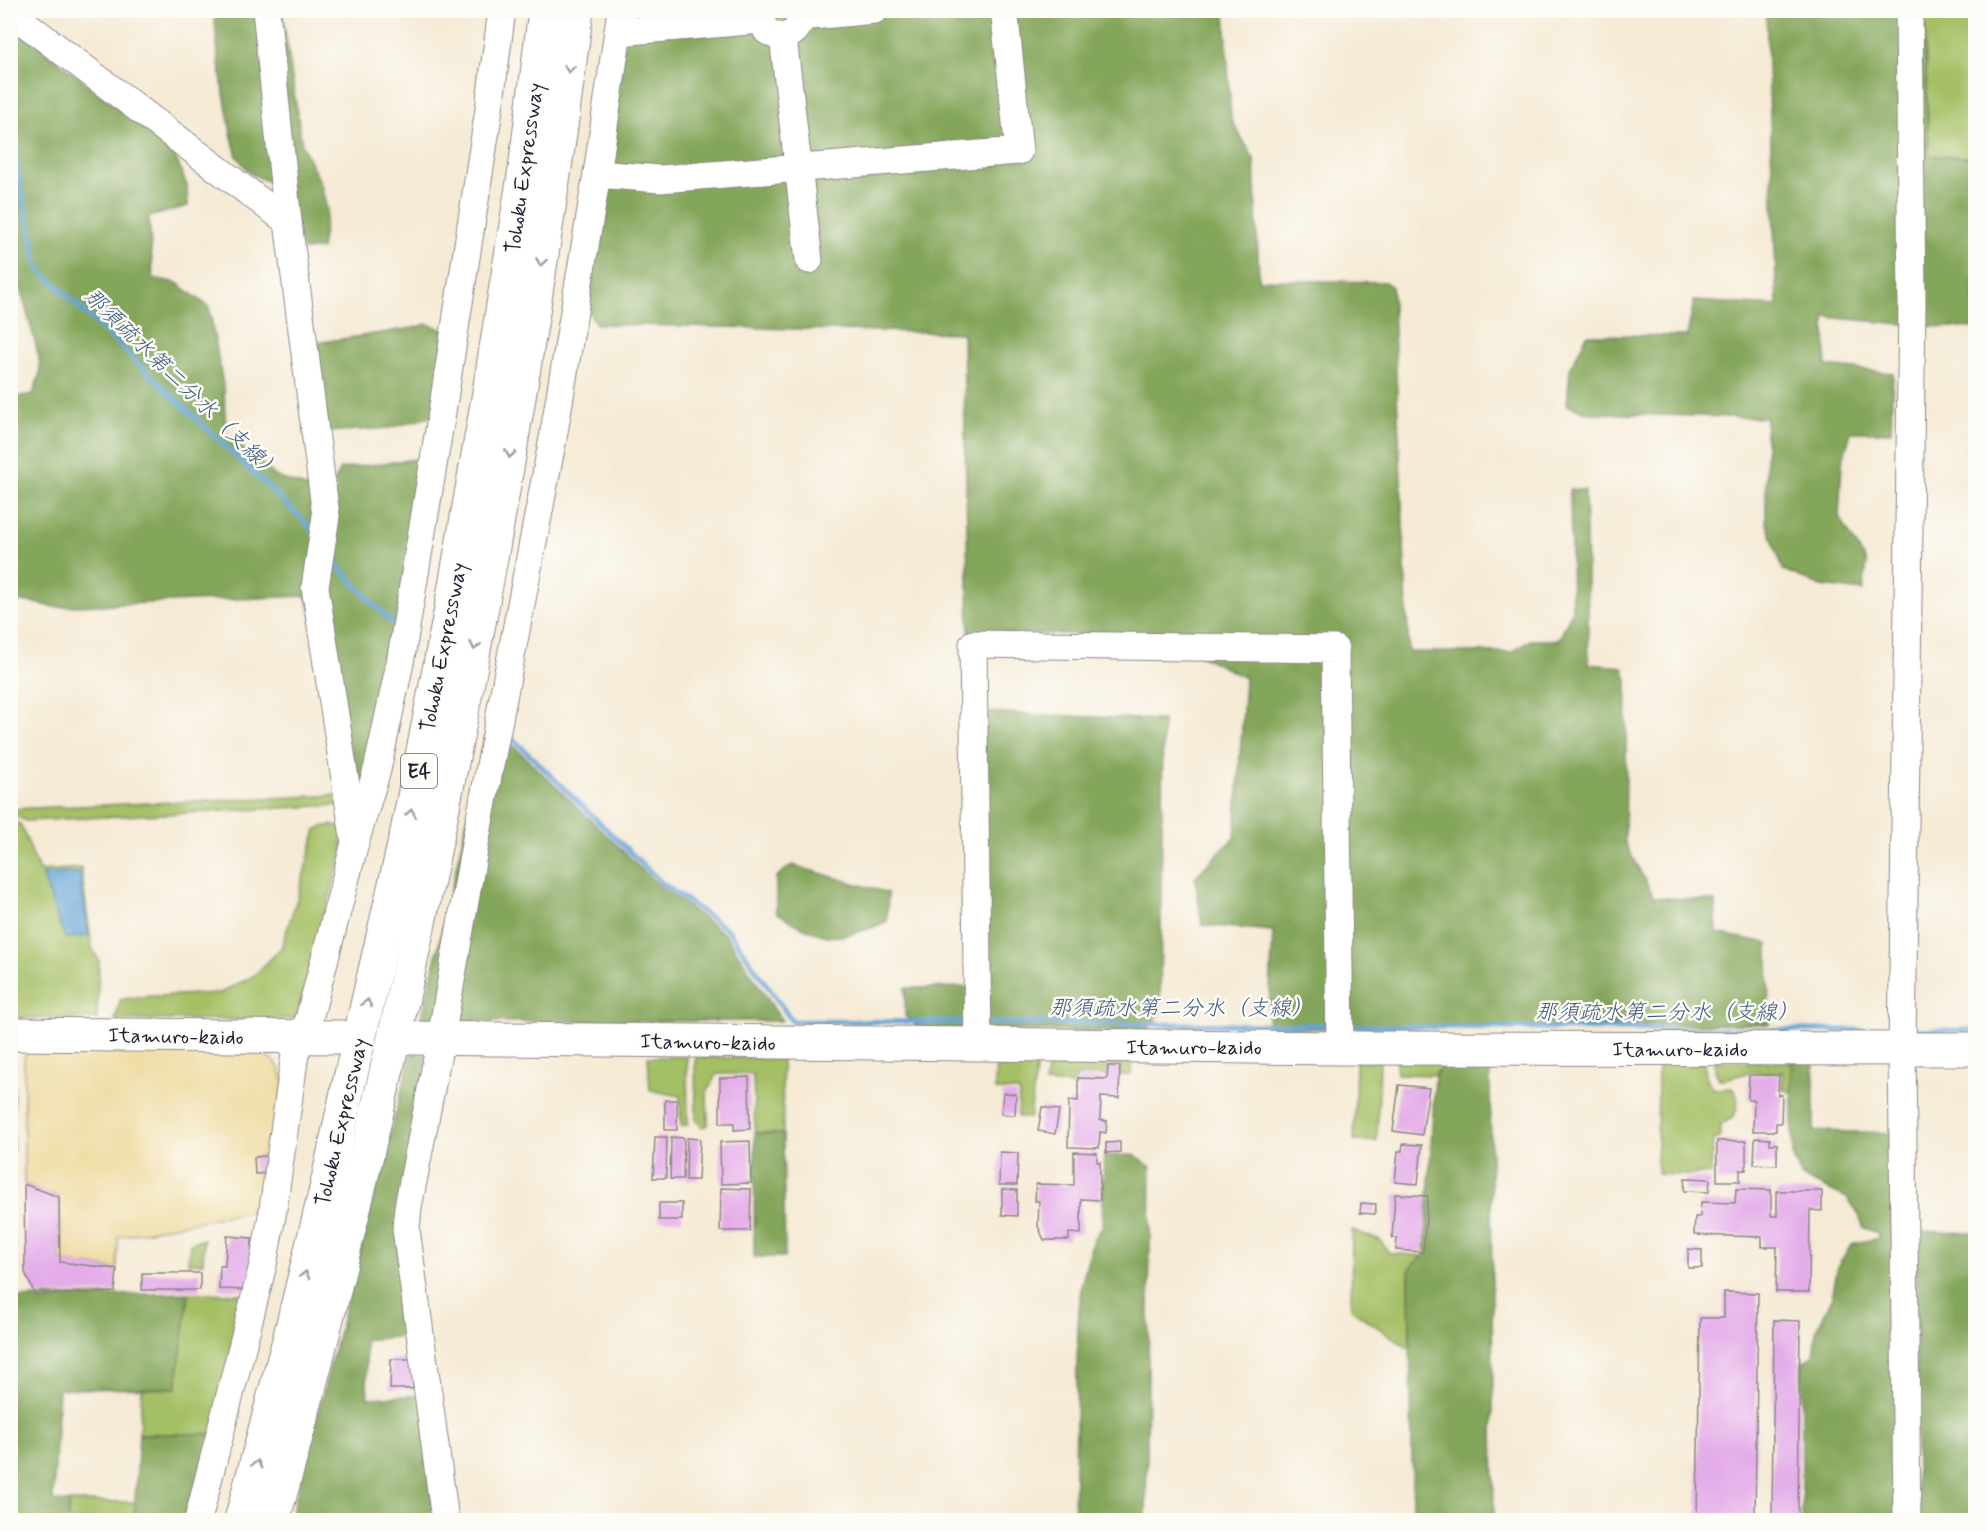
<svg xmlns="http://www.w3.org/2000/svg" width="1986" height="1531" viewBox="0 0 1986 1531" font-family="Mynerve,'Klee One',sans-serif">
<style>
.green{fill:#a5bf65;stroke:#647050;stroke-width:1.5}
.forest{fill:#84a65a;stroke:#53644a;stroke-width:1.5}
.sand{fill:#eeda9e;stroke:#887e6c;stroke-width:1.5;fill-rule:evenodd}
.water{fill:#65a4d7;stroke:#446389;stroke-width:1.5}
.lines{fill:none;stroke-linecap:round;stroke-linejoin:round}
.stream{stroke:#65a4d7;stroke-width:5}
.building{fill:#e4ade9}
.minor-casing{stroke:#8c8688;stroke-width:29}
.major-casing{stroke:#8c8688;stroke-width:35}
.highway-casing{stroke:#8c8688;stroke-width:35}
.minor{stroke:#fff;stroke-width:27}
.major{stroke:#fff;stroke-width:33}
.highway{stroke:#fff;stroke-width:33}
.oneway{stroke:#9c9ca7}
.labels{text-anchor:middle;stroke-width:5;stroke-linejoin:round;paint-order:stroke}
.shield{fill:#fdfcf7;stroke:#646373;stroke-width:1.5}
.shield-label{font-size:20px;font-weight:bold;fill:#22223b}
.street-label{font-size:21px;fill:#22223b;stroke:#fdfcf7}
.water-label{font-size:22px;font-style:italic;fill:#405c81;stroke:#fdfcf7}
</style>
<rect width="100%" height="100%" fill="#fdfcf7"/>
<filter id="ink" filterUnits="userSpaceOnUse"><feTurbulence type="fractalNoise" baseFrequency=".0167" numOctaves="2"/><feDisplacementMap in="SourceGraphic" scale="12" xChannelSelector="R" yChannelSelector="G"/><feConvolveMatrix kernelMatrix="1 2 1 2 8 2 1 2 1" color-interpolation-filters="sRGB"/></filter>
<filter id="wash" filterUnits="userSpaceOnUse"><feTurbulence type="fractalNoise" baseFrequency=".008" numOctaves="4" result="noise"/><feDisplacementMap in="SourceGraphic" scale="24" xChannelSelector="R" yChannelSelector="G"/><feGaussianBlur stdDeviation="1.35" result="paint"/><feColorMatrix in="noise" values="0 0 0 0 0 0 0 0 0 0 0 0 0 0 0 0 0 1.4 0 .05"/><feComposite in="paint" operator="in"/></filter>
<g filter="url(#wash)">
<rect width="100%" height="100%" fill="#f5ead4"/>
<g class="green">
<path d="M 1924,11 L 1975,11 L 1975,157 L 1929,156 Z"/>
<path d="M 339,795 L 340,805 L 26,821 L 11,814 L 10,809 Z"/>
<path d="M 10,819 L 21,825 L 39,871 L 81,868 L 92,948 L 99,961 L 97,1019 L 11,1018 Z"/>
<path d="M 332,825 L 343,827 L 343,850 L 296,1019 L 115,1020 L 120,1000 L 136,997 L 220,993 L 255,975 L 281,948 L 298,896 L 316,830 L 321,827 Z"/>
<path d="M 11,1050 L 14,1058 L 13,1152 L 11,1156 Z"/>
<path d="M 648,1057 L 687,1057 L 688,1125 L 681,1126 L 680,1096 L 650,1090 Z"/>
<path d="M 695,1057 L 782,1059 L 783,1134 L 755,1133 L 753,1074 L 717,1074 L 707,1092 L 708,1125 L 702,1127 L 696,1121 Z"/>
<path d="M 996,1061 L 1037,1061 L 1030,1118 L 1018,1117 L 1019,1091 L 995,1090 Z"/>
<path d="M 1048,1061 L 1131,1061 L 1131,1075 L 1120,1075 L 1120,1066 L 1108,1066 L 1107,1075 L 1076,1076 L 1075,1085 L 1045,1083 Z"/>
<path d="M 1356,1061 L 1380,1062 L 1377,1141 L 1354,1141 Z"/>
<path d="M 1396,1061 L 1446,1061 L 1435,1075 L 1397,1074 Z"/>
<path d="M 1715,1061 L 1791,1062 L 1792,1093 L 1782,1089 L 1782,1072 L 1749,1072 L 1726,1079 L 1719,1079 L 1715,1070 Z"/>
<path d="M 1658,1062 L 1704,1063 L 1707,1080 L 1714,1089 L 1732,1088 C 1741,1097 1737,1107 1734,1117 L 1720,1125 L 1720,1138 L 1713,1140 L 1711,1174 L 1678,1175 L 1657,1174 Z"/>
<path d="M 1352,1230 L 1380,1240 L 1389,1253 L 1425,1256 L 1414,1263 L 1409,1272 L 1410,1349 L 1351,1309 Z"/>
<path d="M 204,1239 L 203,1263 L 188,1263 L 190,1243 Z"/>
<path d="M 189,1293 L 248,1294 L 218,1434 L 139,1434 L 142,1389 L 176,1388 Z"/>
<path d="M 69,1502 L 135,1502 L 134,1520 L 68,1520 Z"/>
</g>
<g class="forest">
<path d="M 214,11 L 282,11 L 302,145 L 321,184 L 327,210 L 321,249 L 303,250 L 274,184 L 251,174 L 237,157 L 231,133 L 219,65 Z"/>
<path d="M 629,11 L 1225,11 L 1231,119 L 1254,159 L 1259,280 L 1385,282 L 1392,287 L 1409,652 L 1512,652 L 1530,640 L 1559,640 L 1572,610 L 1570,489 L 1585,490 L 1589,664 L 1623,667 L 1627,680 L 1625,843 L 1654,897 L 1715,901 L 1717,933 L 1768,943 L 1769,1024 L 1268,1029 L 1273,931 L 1202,925 L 1195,877 L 1235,837 L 1245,678 L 1161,635 L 969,633 L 963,333 L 596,324 L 588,310 Z"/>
<path d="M 1766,11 L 1924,11 L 1929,156 L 1975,157 L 1975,328 L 1923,326 L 1825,317 L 1826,366 L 1893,373 L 1891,432 L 1851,432 L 1842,463 L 1839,517 L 1867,563 L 1863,591 L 1822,586 L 1783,570 L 1766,521 L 1766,418 L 1589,413 L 1567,405 L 1570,369 L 1587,335 L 1687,336 L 1694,301 L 1777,306 Z"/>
<path d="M 10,24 L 173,151 L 187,186 L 188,206 L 149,217 L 153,278 L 177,283 L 209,307 L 224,390 L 226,434 L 277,477 L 306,487 L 334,484 L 340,469 L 425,458 L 364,798 L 306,596 L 54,607 L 30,602 L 11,601 L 11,398 L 33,394 L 40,373 L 39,357 L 11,253 Z"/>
<path d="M 427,324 L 445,330 L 438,415 L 389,428 L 328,432 L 316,343 L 413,328 Z"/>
<path d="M 981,712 L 1163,720 L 1160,1014 L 1145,1032 L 919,1029 L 905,1016 L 905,988 L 984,987 Z"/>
<path d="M 488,728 L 501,734 L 655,882 L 726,935 L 782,1021 L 421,1022 Z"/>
<path d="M 792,865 L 888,893 L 887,921 C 874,928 842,939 828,936 C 810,933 791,922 776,912 L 776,877 Z"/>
<path d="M 411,1054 L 427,1055 L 402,1205 L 415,1335 L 365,1340 L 368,1398 L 423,1395 L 438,1520 L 290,1520 Z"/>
<path d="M 1446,1061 L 1490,1061 L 1494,1520 L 1413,1520 L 1409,1272 L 1414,1263 L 1425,1255 L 1435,1075 Z"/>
<path d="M 1791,1062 L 1814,1062 L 1814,1131 L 1897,1133 L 1897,1520 L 1802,1520 L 1802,1362 L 1813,1356 L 1816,1332 L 1832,1298 L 1838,1265 L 1852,1244 L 1878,1238 L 1878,1233 L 1864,1228 L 1859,1215 L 1847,1198 L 1802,1177 L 1793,1158 Z"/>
<path d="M 755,1133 L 783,1134 L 785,1257 L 754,1257 Z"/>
<path d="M 1135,1155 L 1151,1167 L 1146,1520 L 1074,1520 L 1078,1324 L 1081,1287 L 1093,1239 L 1102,1228 L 1104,1156 Z"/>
<path d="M 1916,1231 L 1975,1233 L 1975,1520 L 1916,1520 Z"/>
<path d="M 189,1293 L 176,1388 L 59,1389 L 53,1501 L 69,1502 L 68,1520 L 11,1520 L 11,1298 Z"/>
<path d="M 139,1434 L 218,1434 L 197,1520 L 134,1520 Z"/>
</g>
<path class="sand" d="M 29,1050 L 256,1051 C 275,1059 278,1062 284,1082 L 265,1208 L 118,1237 L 117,1269 L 60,1262 L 59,1197 L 24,1184 L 24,1057 ZM 267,1156 L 269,1173 L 256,1174 L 254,1157 Z"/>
<path class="water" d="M 80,873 L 89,936 L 65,938 L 42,874 Z"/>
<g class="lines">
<g class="stream">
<path d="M 10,136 L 38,268 L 308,525 L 314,534"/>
<path d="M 329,557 L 392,623"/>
<path d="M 509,735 L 661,882 L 729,931 L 792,1021 L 969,1022"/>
<path d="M 984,1023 L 1332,1025"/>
<path d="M 1347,1026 L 1715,1030 L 1896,1030"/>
<path d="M 1911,1030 L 1976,1030"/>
</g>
</g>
<g id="blocks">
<g class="building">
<path d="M 1108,1066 L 1120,1066 L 1119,1098 L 1101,1097 L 1100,1120 L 1107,1121 L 1106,1133 L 1100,1132 L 1099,1148 L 1068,1147 L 1069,1100 L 1078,1101 L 1078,1078 L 1107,1079 Z"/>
<path d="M 1749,1075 L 1779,1075 L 1778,1095 L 1782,1095 L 1781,1123 L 1776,1123 L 1776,1131 L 1753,1131 L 1754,1100 L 1748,1100 Z"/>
<path d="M 749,1077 L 750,1129 L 734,1130 L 734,1123 L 720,1123 L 720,1078 Z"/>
<path d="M 1399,1085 L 1429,1088 L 1422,1135 L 1393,1131 Z"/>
<path d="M 1003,1093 L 1016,1094 L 1015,1115 L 1001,1114 Z"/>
<rect x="665" y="1100" width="12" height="30"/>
<path d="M 1042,1107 L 1059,1110 L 1055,1134 L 1038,1131 Z"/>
<path d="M 655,1137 L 667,1137 L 666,1178 L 653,1178 Z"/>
<path d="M 671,1137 L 684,1138 L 683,1179 L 670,1179 Z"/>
<path d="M 687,1138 L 700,1139 L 698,1180 L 686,1180 Z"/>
<path d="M 1755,1138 L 1770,1139 L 1770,1144 L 1777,1144 L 1777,1165 L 1754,1164 Z"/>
<path d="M 750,1141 L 751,1183 L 721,1184 L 720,1142 Z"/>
<path d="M 1717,1141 L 1746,1141 L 1746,1170 L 1740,1170 L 1740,1181 L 1717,1181 Z"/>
<path d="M 1120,1142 L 1120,1152 L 1106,1153 L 1106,1143 Z"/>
<path d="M 1403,1144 L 1422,1145 L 1418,1184 L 1395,1182 L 1398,1151 L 1402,1151 Z"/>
<path d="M 1000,1152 L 1018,1153 L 1017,1185 L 999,1185 Z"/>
<path d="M 1074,1152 L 1097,1153 L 1097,1162 L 1100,1162 L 1100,1200 L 1081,1199 L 1081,1234 L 1069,1233 L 1069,1240 L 1044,1240 L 1038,1226 L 1039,1201 L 1035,1201 L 1036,1184 L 1074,1185 Z"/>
<path d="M 268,1156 L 269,1173 L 255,1174 L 254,1157 Z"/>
<path d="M 1685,1178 L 1710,1179 L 1709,1192 L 1684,1191 Z"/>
<path d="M 24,1184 L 59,1197 L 60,1262 L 117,1269 L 115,1292 L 35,1295 L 25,1272 Z"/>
<path d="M 721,1188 L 751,1189 L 750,1231 L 720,1231 Z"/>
<path d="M 1002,1189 L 1017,1190 L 1017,1216 L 1002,1215 Z"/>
<path d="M 1736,1189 L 1771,1190 L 1771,1216 L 1777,1216 L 1777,1191 L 1822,1191 L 1822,1211 L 1810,1210 L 1809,1292 L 1776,1292 L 1777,1247 L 1762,1247 L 1762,1237 L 1694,1235 L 1695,1217 L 1700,1217 L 1701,1202 L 1735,1203 Z"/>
<path d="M 1395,1194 L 1428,1196 L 1423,1252 L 1396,1250 L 1397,1238 L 1392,1238 Z"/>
<rect x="659" y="1203" width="23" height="17"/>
<path d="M 1361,1203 L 1376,1204 L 1375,1214 L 1360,1213 Z"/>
<path d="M 227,1236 L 252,1238 L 250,1290 L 219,1289 L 220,1266 L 225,1266 Z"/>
<path d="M 1688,1249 L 1702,1250 L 1702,1268 L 1688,1268 Z"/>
<rect x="142" y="1273" width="58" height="17"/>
<path d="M 1724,1292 L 1758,1293 L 1755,1520 L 1697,1520 L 1700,1318 L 1724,1318 Z"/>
<path d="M 1774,1320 L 1800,1321 L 1798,1520 L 1772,1520 Z"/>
<path d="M 391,1359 L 413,1359 L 413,1389 L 390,1389 Z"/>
</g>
</g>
</g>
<g filter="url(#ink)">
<use href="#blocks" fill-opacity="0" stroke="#8c8688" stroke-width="1.5"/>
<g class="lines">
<defs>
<g id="minor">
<path d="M 10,12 L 288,222"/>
<path d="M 801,17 L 875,10"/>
<path d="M 767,31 C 785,44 804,31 800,10"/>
<path d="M 618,32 L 762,20"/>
<path d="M 783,37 L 809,260"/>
<path d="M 597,174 L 660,179 L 1019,151 L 1005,18"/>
<path d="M 357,836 L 377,770 L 400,663 L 442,412 L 488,116 L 502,10"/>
<path d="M 978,1045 L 973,644 L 1335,649 L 1340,1048"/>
<path d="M 198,1520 L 263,1265 L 272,1216 L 295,1054 L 309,1019 L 355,843 L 315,587 L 326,516 L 288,222 L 266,10"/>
<path d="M 445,1520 L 406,1229 L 408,1207 L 441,1038 L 475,844 L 553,438 L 597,174 L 621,10"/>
<path d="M 1907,1520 L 1902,1049 L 1912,303 L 1909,10"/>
</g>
<g id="major">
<path d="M 10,1034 L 341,1037"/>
<path d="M 412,1038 L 1340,1048 L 1976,1049"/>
</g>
<g id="highway">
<path d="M 241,1520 L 288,1344 L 326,1189 L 349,1083 L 407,832 L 450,614 L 487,404 L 525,169 L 545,10"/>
<path d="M 273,1520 C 322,1349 363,1176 402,1002 C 474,674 533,344 577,10"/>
</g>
</defs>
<use href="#minor" class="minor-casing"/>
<use href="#major" class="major-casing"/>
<use href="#highway" class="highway-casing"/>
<use href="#minor" class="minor"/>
<use href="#major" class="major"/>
<use href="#highway" class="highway"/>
</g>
<defs><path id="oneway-chevron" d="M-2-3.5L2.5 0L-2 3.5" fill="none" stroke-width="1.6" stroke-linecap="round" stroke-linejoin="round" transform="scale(1.5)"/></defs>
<g class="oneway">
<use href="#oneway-chevron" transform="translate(569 69) rotate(97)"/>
<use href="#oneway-chevron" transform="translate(541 262) rotate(99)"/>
<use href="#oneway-chevron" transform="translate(510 454) rotate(100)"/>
<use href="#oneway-chevron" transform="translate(475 646) rotate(101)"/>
<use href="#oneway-chevron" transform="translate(411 813) rotate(-79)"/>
<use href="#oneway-chevron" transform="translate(367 1003) rotate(-77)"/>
<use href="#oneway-chevron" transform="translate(305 1275) rotate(-76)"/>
<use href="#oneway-chevron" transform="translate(257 1464) rotate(-75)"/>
</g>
</g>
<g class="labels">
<rect class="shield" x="401" y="754" width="36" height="34" rx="4.5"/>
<g class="shield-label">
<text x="419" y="778">E4</text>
</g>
<g class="street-label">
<text transform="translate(524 168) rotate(-82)" y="7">Tohoku Expressway</text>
<text transform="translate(443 647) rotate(-79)" y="7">Tohoku Expressway</text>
<text transform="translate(176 1036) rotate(1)" y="7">Itamuro-kaido</text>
<text transform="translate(708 1042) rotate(1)" y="7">Itamuro-kaido</text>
<text x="1194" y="1054">Itamuro-kaido</text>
<text x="1680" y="1056">Itamuro-kaido</text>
<text transform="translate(341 1122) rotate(-77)" y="7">Tohoku Expressway</text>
</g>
<g class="water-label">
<text transform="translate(183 383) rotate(44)" y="8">那須疏水第二分水（支線）</text>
<text x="1181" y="1015">那須疏水第二分水（支線）</text>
<text x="1667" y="1019">那須疏水第二分水（支線）</text>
</g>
</g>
<rect width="1986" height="1531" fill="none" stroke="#fdfcf7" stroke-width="36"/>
</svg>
